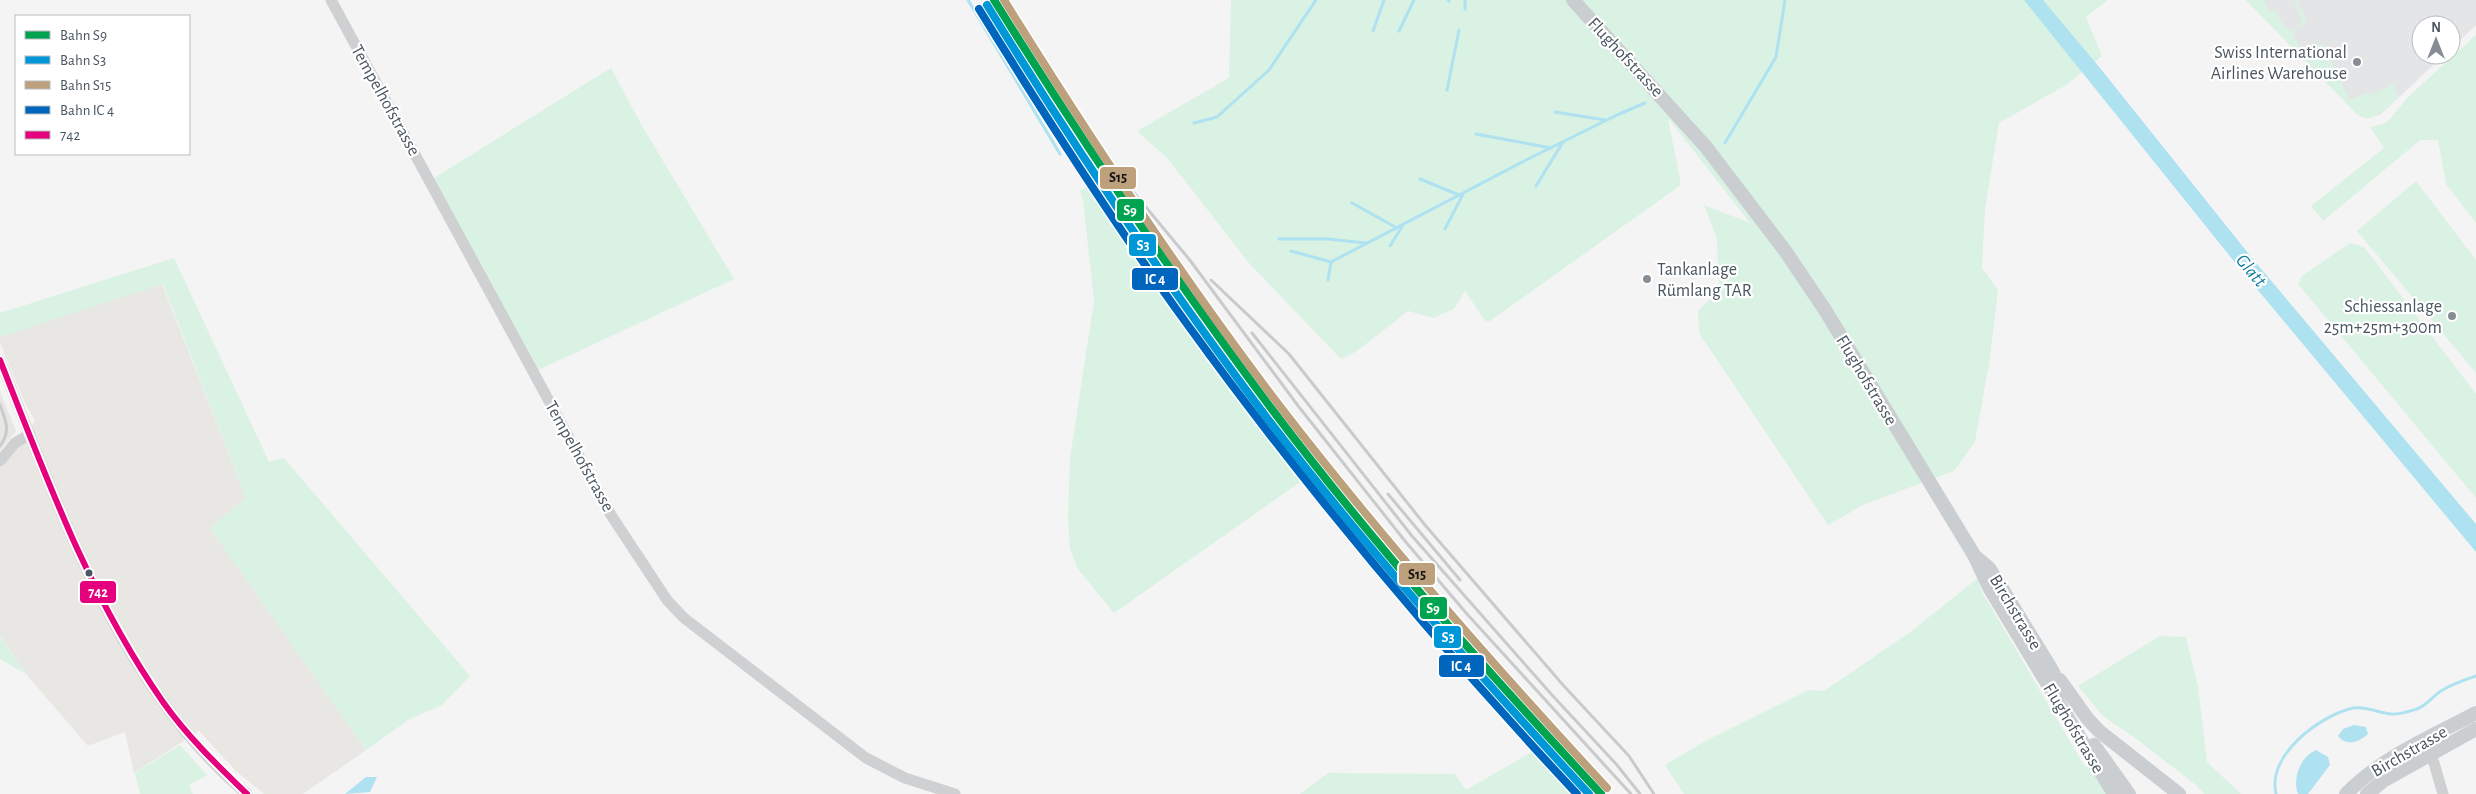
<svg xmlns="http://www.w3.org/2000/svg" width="2476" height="794" viewBox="0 0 2476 794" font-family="'Alegreya Sans',sans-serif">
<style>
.commercial{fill:#e8e7e3}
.airport{fill:#e4e5e7}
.green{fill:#d9f2e3}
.water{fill:#aee2f0}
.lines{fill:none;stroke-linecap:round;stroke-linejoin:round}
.stream{stroke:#aee2f0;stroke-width:3}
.minor{stroke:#ced0d2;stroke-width:11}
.major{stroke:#caced1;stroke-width:14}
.rail{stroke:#c9cacc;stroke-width:3}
.bus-1-casing{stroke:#fff;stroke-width:10}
.bus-1{stroke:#e5007d;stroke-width:6}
.rail-1-casing{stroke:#fff;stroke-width:11}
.rail-2-casing{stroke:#fff;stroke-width:11}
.rail-3-casing{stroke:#fff;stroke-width:11}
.rail-4-casing{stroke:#fff;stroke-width:11}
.rail-1{stroke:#00a34f;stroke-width:8}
.rail-2{stroke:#0097d8;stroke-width:8}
.rail-3{stroke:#bda07c;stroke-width:8}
.rail-4{stroke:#0065bd;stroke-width:8}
.poi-dot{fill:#868d94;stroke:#fff;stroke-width:2}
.bus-dot{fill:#4a5661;stroke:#fff;stroke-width:2}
.labels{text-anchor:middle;stroke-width:4.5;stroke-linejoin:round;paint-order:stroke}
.poi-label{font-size:18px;fill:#4a5661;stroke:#fff;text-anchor:end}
.street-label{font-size:18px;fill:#4a5661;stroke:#fff}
.water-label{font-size:19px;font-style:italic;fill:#0c7c9b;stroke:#fff}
.line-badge{stroke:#fff;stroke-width:2}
.badge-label{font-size:14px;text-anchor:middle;font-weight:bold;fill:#fff}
.pale-badge-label{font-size:14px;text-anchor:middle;font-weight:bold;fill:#111}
</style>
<rect width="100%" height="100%" fill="#f4f4f4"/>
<g class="commercial">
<path d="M 162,284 L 246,498 L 210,528 L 366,750 L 303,794 L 264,794 L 236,771 L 199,731 L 134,773 L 125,732 L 88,746 L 26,674 L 0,635 L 0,464 L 35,421 L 24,401 L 0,343 L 0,337 Z"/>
<path d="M 0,391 L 16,431 L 0,451 Z"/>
</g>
<path class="airport" d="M 2246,0 L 2476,0 L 2476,25 L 2451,49 L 2451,25 L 2421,25 L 2421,55 L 2444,55 L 2380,115 L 2367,118 L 2357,114 Z"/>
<g class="green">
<path d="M 1231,0 L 2108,0 L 2086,17 L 2102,56 L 2066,85 L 1999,123 L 1985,209 L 1982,268 L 1998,290 L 1989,364 L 1975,442 L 1954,471 L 1863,505 L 1828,525 L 1699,333 L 1698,311 L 1719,290 L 1717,239 L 1704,205 L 1750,223 L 1668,118 L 1681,185 L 1490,321 L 1486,322 L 1465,291 L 1454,309 L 1433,318 L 1408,311 L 1357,351 L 1341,359 L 1249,263 L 1168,159 L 1137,131 L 1229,78 Z"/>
<path d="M 2246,0 L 2264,0 L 2270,12 L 2275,10 L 2284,26 L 2291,30 L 2297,28 L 2302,21 L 2294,0 L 2297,0 L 2307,21 L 2293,33 L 2303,56 L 2318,50 L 2316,46 L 2323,43 L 2350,100 L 2369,92 L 2370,95 L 2393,84 L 2399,97 C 2387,108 2376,123 2359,116 Z"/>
<path d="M 2476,35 L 2476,223 L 2446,184 L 2438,140 L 2420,140 L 2323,221 L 2311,206 L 2384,148 L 2370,127 L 2383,124 L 2390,119 L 2407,98 Z"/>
<path d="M 611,68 L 642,126 L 734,279 L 536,371 L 432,179 Z"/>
<path d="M 2416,181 L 2476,260 L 2476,373 L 2357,231 Z"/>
<path d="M 1090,186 L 1303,480 L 1114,613 L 1078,569 L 1070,549 L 1068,518 L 1070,458 L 1094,301 L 1083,200 L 1080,191 Z"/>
<path d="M 2350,243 L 2364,247 L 2476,394 L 2476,498 L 2298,284 L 2302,276 Z"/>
<path d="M 174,258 L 269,462 L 284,458 L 470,676 L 442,705 L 410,719 L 366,750 L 210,528 L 246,498 L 163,284 L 0,337 L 0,313 Z"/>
<path d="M 1978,578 L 1982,592 L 2085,767 L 2090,765 L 2107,794 L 1684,794 L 1665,765 L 1707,740 L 1809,690 L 1824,691 L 1909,633 Z"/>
<path d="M 0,636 L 26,674 L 0,659 Z"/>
<path d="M 2160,636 L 2186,637 L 2198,686 L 2207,762 L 2241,794 L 2204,794 L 2196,785 L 2138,740 L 2103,716 L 2078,686 Z"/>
<path d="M 180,745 L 207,775 L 189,785 L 193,794 L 140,794 L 135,773 Z"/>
<path d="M 1537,749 L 1582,794 L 1300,794 L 1328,773 L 1455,774 L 1466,790 Z"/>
</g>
<g class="water">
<path d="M 2024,0 L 2043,0 L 2100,68 L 2252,258 L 2476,524 L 2476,552 L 2237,265 Z"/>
<path d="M 2354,725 L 2366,727 L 2368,734 C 2359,742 2347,747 2338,736 L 2343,729 Z"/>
<path d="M 2316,750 L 2328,757 L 2330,765 L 2308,794 L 2298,794 C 2292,779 2300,757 2316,750 Z"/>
<path d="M 366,777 L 377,777 L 370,792 L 345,794 Z"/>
</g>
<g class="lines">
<g class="stream">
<path d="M 968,0 L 1060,154"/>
<path d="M 1448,0 L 1449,1"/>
<path d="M 1465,9 L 1465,0"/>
<path d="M 1373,31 L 1384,0"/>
<path d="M 1399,31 L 1414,0"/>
<path d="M 1447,90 L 1459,30"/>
<path d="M 1555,112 L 1605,120"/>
<path d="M 1194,123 L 1217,117 L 1269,70 L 1316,0"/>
<path d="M 1476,134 L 1551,148"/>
<path d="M 1725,143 L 1776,57 L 1785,0"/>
<path d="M 1420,179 L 1459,195"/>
<path d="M 1536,186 L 1563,142"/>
<path d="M 1352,203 L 1397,228"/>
<path d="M 1445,229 L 1463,194"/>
<path d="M 1279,239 L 1328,239 L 1366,243"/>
<path d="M 1390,246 L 1403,225"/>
<path d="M 1291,251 L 1331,262 L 1526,160 L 1617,115 L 1645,103"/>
<path d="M 1328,280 L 1331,262"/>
<path d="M 2276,794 C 2267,755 2319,716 2353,708 C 2366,706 2379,713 2391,714 C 2398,715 2410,711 2417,709 C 2426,706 2433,696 2441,691 C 2452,684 2464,680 2476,676"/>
</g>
<g class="minor">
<path d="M 331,0 L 611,515 L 667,600 L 684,618 L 866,758 L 905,778 L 955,794"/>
<path d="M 0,360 C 60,509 120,689 247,794"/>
<path d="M 0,461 L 15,443 L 30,434"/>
<path d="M 2423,742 L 2434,763 L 2443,794"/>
</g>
<g class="major">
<path d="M 1573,0 L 1706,147 L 1786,252 L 1825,310 L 1974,555 L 1990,589 L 2114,794"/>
<path d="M 1976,557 L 1989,568 L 2003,590 L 2053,672 L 2061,692"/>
<path d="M 2060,680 L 2087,718 L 2099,731 L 2179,794"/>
<path d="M 2094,745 L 2129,794"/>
<path d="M 2346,794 C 2382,757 2431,737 2476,713"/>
<path d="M 2367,794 L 2383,781 L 2476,729"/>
</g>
<g class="rail">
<path d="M 1100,152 L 1189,259 L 1299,407 L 1405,541 L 1467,614 L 1631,794"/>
<path d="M 1211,280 L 1289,354 L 1425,525 L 1563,685 L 1629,756 L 1654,794"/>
<path d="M 1252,333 L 1412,536 L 1552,695 L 1617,765 L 1640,794"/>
<path d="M 0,405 C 6,421 11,431 0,446"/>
<path d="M 1388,494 L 1460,580"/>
</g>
<defs>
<path id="bus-1" d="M 0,360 C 46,477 90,598 163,702 C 187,736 217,765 247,794"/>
</defs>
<use href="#bus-1" class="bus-1-casing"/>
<use href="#bus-1" class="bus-1"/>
<defs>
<path id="rail-1" d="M 994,0 C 1082,141 1174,279 1274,412 C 1375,546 1487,671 1601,794"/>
<path id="rail-2" d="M 987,5 C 1074,147 1167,285 1267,418 C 1367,549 1477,673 1589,794"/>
<path id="rail-3" d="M 1004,0 C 1091,140 1182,278 1282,409 C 1384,541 1494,666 1607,788"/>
<path id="rail-4" d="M 979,9 C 1045,116 1113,222 1187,324 C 1307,490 1438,645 1577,794"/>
</defs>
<use href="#rail-1" class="rail-1-casing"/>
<use href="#rail-2" class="rail-2-casing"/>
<use href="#rail-3" class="rail-3-casing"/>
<use href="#rail-4" class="rail-4-casing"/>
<use href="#rail-1" class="rail-1"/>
<use href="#rail-2" class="rail-2"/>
<use href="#rail-3" class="rail-3"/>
<use href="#rail-4" class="rail-4"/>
</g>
<g class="poi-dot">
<circle cx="2357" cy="62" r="5"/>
<circle cx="1647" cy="279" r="5"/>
<circle cx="2452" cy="316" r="5"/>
</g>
<circle class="bus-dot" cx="89" cy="573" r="4.5"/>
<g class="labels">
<g class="poi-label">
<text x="2347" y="58">Swiss International<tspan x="2347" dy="21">Airlines Warehouse</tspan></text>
<text x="1657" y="275" text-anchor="start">Tankanlage<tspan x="1657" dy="21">Rümlang TAR</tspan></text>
<text x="2442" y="312">Schiessanlage<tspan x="2442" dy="21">25m+25m+300m</tspan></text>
</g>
<g class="street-label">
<text transform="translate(1626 57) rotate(47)" y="6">Flughofstrasse</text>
<text transform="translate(386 100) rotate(61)" y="6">Tempelhofstrasse</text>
<text transform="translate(1867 380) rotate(59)" y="6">Flughofstrasse</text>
<text transform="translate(580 456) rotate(61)" y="6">Tempelhofstrasse</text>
<text transform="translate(2016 612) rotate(59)" y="6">Birchstrasse</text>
<text transform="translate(2074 728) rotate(59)" y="6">Flughofstrasse</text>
<text transform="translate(2409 751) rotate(-30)" y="6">Birchstrasse</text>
</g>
<g class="water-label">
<text transform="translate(2252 270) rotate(50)" y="7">Glatt</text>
</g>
</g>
<g class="line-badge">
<rect x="1099" y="166" width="38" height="24" rx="5" fill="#bda07c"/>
<rect x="1116" y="198" width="29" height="24" rx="5" fill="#00a34f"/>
<rect x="1128" y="233" width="29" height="24" rx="5" fill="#0097d8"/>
<rect x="1131" y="267" width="48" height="24" rx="5" fill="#0065bd"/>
<rect x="1398" y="562" width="38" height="24" rx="5" fill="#bda07c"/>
<rect x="79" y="580" width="38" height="24" rx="5" fill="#e5007d"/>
<rect x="1419" y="596" width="29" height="24" rx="5" fill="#00a34f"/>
<rect x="1433" y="625" width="29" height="24" rx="5" fill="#0097d8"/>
<rect x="1438" y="654" width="47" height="24" rx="5" fill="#0065bd"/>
</g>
<g class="badge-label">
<text x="1130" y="215">S9</text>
<text x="1143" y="250">S3</text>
<text x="1155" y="284">IC 4</text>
<text x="98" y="597">742</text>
<text x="1433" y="613">S9</text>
<text x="1448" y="642">S3</text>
<text x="1461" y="671">IC 4</text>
</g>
<g class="pale-badge-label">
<text x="1118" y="182">S15</text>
<text x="1417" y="579">S15</text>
</g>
<rect x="15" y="15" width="175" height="140" fill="#ffffff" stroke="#b7bbc0"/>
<rect x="25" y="31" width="25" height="8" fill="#00a34f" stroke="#b7bbc0"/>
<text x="60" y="40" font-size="15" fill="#4a5661">Bahn S9</text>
<rect x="25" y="56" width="25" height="8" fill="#0097d8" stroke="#b7bbc0"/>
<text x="60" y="65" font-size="15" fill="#4a5661">Bahn S3</text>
<rect x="25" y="81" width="25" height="8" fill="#bda07c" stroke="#b7bbc0"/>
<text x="60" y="90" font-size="15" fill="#4a5661">Bahn S15</text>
<rect x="25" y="106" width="25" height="8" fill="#0065bd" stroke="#b7bbc0"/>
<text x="60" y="115" font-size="15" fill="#4a5661">Bahn IC 4</text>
<rect x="25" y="131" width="25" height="8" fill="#e5007d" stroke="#b7bbc0"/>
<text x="60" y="140" font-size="15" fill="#4a5661">742</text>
<g transform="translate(2436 40)"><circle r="24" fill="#ffffff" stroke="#b7bbc0"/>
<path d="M0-4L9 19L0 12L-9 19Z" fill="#868d94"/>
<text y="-8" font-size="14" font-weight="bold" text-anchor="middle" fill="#4a5661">N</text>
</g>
</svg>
